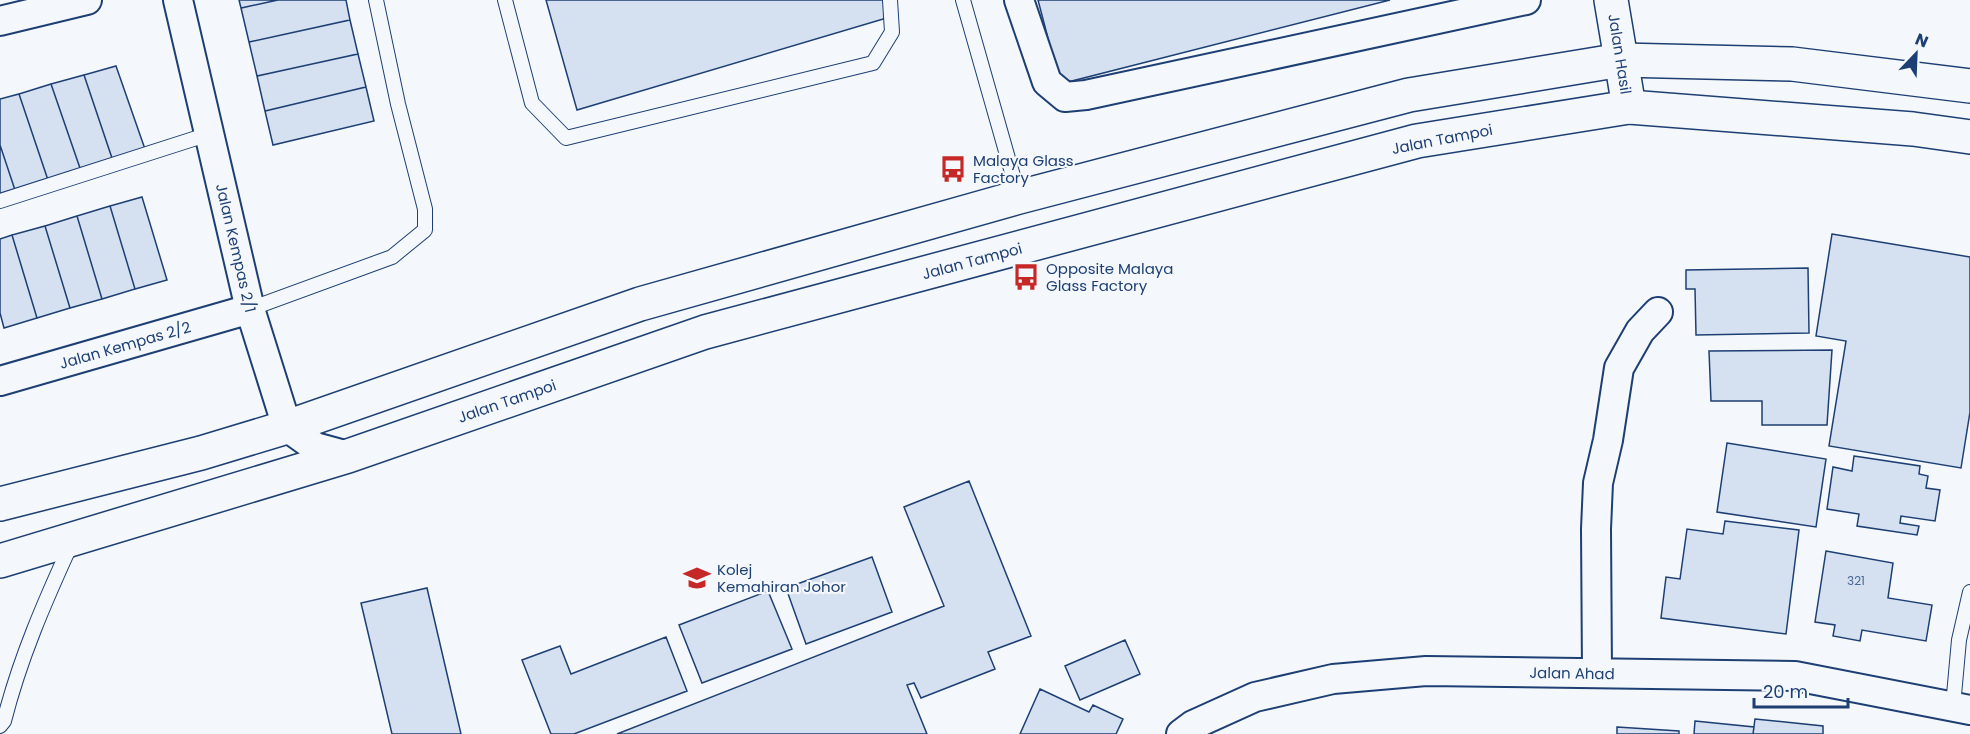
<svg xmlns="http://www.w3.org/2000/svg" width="1970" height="734" font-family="Poppins,sans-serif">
  <rect width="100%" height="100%" fill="#f4f7fb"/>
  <path fill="#d5e0f0" stroke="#1d3f73" stroke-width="1.5" d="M 239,0 L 278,0 L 241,8 Z
    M 278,0 L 346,0 L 350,20 L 249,42 L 241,8 Z
    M 546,0 L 884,0 L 890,17 L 577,110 Z
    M 1038,0 L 1390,0 L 1060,84 Z
    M 350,20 L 358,54 L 257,76 L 249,42 Z
    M 358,54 L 366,87 L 265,111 L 257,76 Z
    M 116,66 L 146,152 L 113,161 L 84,75 Z
    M 84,75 L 113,161 L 81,171 L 51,84 Z
    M 51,84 L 81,171 L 48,180 L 19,94 Z
    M 366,87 L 374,121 L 273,145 L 265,111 Z
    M 19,94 L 48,180 L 15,190 L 0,145 L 0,99 Z
    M 0,145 L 15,190 L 0,194 Z
    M 142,197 L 167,280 L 135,289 L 110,206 Z
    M 110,206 L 135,289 L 102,299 L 77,216 Z
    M 77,216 L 102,299 L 70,308 L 45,226 Z
    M 45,226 L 70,308 L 37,318 L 12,235 Z
    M 1832,234 L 1970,257 L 1970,412 L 1961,468 L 1829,446 L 1846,341 L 1816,336 Z
    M 12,235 L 37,318 L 4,328 L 0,313 L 0,239 Z
    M 1808,268 L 1809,333 L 1696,335 L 1695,289 L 1686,289 L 1686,270 Z
    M 1832,350 L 1827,425 L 1762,425 L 1762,401 L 1711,401 L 1709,351 Z
    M 1727,443 L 1826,459 L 1816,527 L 1717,512 Z
    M 1854,456 L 1920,466 L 1919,474 L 1928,476 L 1926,488 L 1940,490 L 1935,521 L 1901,516 L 1900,523 L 1919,526 L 1917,535 L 1857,526 L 1859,514 L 1827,509 L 1833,467 L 1852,471 Z
    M 969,481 L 1031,636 L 988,652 L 995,669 L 921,698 L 914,683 L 907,685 L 927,734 L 617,734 L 944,606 L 904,507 Z
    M 1725,521 L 1799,530 L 1786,634 L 1661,618 L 1666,577 L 1680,579 L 1687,529 L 1723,534 Z
    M 1826,551 L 1893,563 L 1888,598 L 1932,605 L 1926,641 L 1862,630 L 1860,641 L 1833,636 L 1835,625 L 1815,622 Z
    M 872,557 L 892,612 L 806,644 L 786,588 Z
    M 427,588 L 461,734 L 392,734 L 361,603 Z
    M 768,591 L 792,649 L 702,683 L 679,625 Z
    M 666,637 L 687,691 L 574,734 L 551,734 L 522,660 L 560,646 L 571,674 Z
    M 1125,640 L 1140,674 L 1080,700 L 1065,666 Z
    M 1040,689 L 1089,712 L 1093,705 L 1123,719 L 1116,734 L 1020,734 Z
    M 1755,719 L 1823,726 L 1823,734 L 1753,734 Z
    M 1695,721 L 1754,727 L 1753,734 L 1694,734 Z
    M 1617,727 L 1679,731 L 1679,734 L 1617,734 Z"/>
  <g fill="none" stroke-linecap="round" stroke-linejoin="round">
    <defs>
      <path id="lane" d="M 505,0 L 532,103 L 566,138 L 873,63 L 892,32 L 890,0
        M 963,0 L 1019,197
        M 0,201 L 209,134
        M 250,309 L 392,257 L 425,230 L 425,209 L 398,104 L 376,0
        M 1953,706 L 1959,640 L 1970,592
        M 0,726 L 4,721 C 20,658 45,601 72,542"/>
      <path id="street" d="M 178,0 L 250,309 L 287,427 L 315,447 L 348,456
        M 1019,0 L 1047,82 L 1065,97 L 1086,95 L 1526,0
        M 0,21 L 87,0
        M 0,381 L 250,309
        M 1597,673 L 1596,529 L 1598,483 L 1608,440 L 1619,368 L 1640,331 L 1658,312
        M 1181,734 L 1193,725 L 1255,697 L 1333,679 L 1426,671 L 1795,676 L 1970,710"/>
      <path id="secondary" d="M 1611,0 L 1629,107"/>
      <path id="primary" d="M 0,504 L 201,453 L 287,427 L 640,304 L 1019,197 L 1409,95 L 1621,60 L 1792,64 L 1970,86
        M 0,561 L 348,456 L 705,332 L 1417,141 L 1629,107 L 1913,129 L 1970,137"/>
    </defs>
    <use href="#lane" stroke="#1d3f73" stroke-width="16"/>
    <use href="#street" stroke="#1d3f73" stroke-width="32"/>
    <use href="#secondary" stroke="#1d3f73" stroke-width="36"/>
    <use href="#primary" stroke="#1d3f73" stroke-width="36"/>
    <use href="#lane" stroke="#f4f7fb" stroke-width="14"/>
    <use href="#street" stroke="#f4f7fb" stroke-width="28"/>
    <use href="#secondary" stroke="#f4f7fb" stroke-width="33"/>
    <use href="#primary" stroke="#f4f7fb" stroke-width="33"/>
  </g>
  <defs>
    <symbol id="bus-bare" viewBox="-9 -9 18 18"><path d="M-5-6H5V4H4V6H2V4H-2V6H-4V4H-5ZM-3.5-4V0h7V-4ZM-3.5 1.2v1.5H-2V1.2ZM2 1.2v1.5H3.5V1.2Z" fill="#c62828" stroke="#f4f7fb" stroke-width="2.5" paint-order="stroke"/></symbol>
    <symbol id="university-bare" viewBox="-9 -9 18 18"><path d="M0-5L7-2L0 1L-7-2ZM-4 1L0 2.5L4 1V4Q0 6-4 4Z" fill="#c62828" stroke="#f4f7fb" stroke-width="2.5" paint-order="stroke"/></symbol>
  </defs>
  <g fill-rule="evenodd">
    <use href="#bus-bare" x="934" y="150" width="38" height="38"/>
    <use href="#bus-bare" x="1007" y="258" width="38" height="38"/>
    <use href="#university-bare" x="678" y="559" width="38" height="38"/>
  </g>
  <g text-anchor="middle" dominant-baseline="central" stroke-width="4.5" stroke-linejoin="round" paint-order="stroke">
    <g font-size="12" fill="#4b6792">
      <text x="1856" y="580">321</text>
    </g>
    <g font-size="15" fill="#1d3f73" stroke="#f4f7fb">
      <text transform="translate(1620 54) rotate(81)">Jalan Hasil</text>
      <text transform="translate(1442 139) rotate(-11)">Jalan Tampoi</text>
      <text transform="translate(236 248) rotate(77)">Jalan Kempas 2/1</text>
      <text transform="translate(972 261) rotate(-15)">Jalan Tampoi</text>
      <text transform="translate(125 345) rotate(-16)">Jalan Kempas 2/2</text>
      <text transform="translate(507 401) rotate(-19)">Jalan Tampoi</text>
      <text transform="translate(1572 673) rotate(1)">Jalan Ahad</text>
    </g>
    <g font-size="15" fill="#1d3f73" stroke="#f4f7fb" text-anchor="start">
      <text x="973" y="160">Malaya Glass<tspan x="973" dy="17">Factory</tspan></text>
      <text x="1046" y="268">Opposite Malaya<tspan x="1046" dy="17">Glass Factory</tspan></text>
      <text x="717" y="569">Kolej<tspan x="717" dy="17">Kemahiran Johor</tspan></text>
    </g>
  </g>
  <g transform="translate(1916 54) rotate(23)" stroke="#f4f7fb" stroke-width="4.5" paint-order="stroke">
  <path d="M0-4.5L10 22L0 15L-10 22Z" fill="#1d3f73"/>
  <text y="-9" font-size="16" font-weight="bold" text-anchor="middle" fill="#1d3f73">N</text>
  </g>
  <path d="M1754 698v9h94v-9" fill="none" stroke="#1d3f73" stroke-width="3"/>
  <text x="1763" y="698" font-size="18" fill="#1d3f73" stroke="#f4f7fb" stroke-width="4.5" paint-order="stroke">20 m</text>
</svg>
